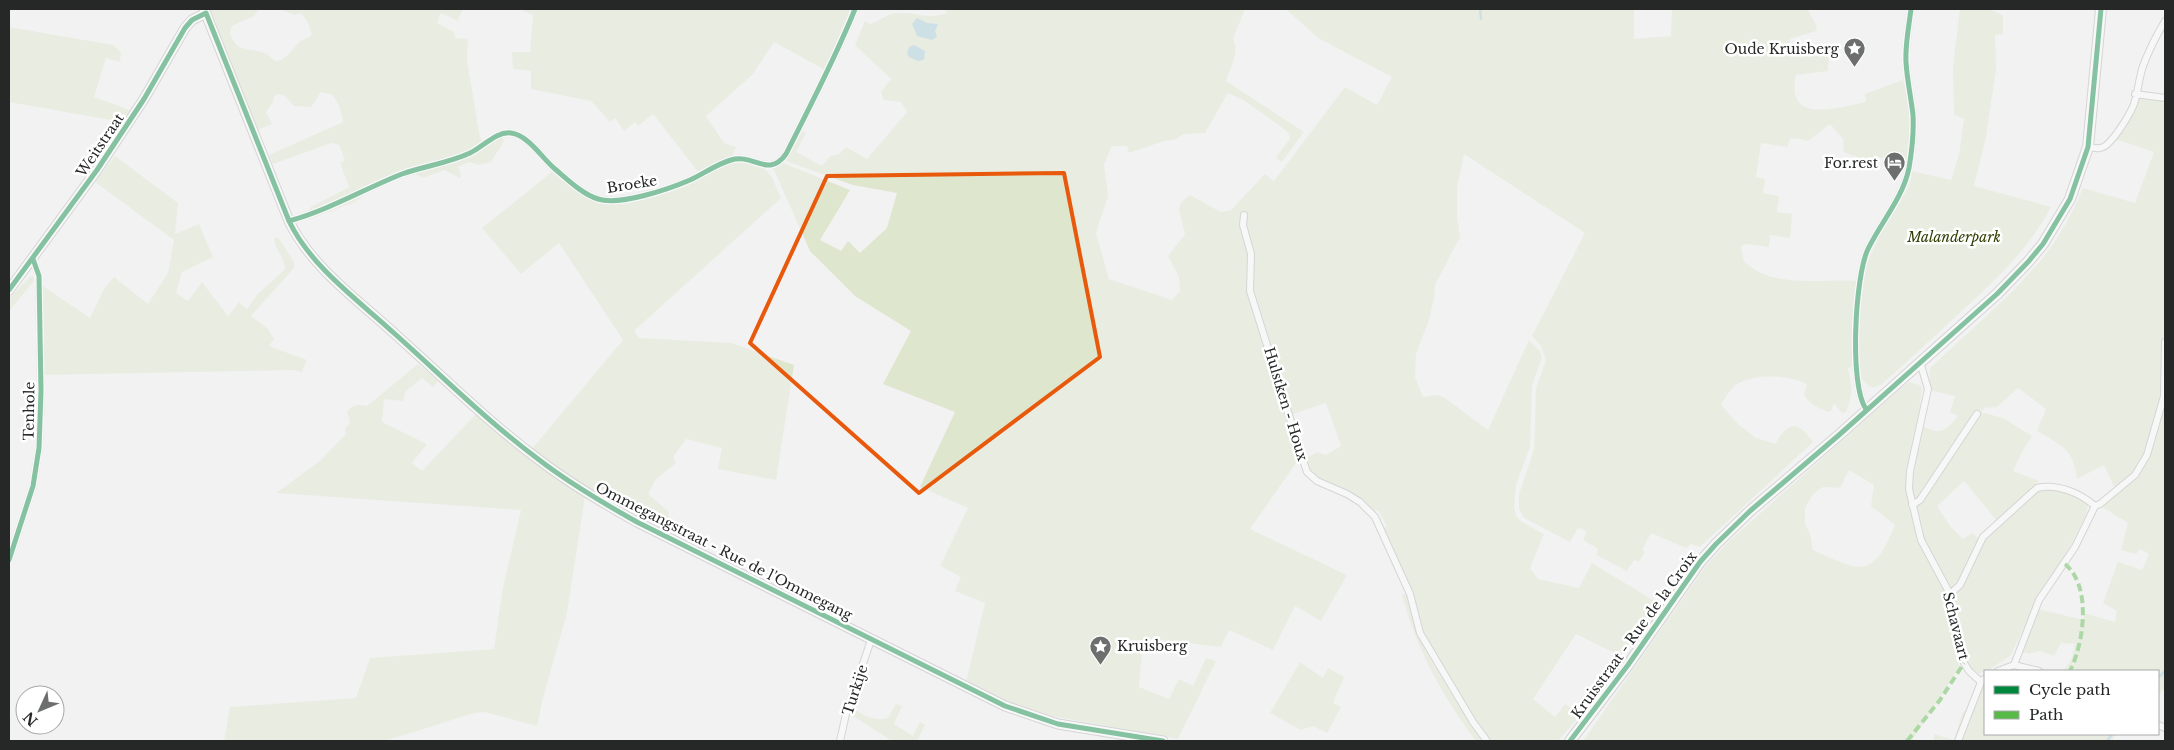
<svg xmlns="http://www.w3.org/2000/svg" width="2174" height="750" font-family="'Libre Baskerville',serif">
  <rect width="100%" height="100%" fill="#f2f2f2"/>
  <path fill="#dee6cd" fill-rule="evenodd" d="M 209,9 L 259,9 L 254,16 L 232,26 L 230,33 C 232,38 234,43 238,46 C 247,52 260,49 268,55 C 273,58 273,63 280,60 C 293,55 295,40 310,37 L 312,34 L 307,21 L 300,13 L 295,15 L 280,9 L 463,9 L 458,21 L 441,13 L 437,23 L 454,32 L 455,38 L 468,39 L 467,60 L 480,138 L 487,144 L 501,137 L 504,141 L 491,162 L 478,165 L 469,162 L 458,167 L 461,174 L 460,178 L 445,170 L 423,178 L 416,174 L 412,168 L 400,171 L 361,191 L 363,196 L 355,202 L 310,219 L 309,210 L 311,207 L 349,187 L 340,163 L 345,160 L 339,145 L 331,143 L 273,164 L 269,155 L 343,122 L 340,108 L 333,95 L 321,92 L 311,107 L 294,106 L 285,96 L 278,94 L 274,97 L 273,102 L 266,112 L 272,124 L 258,130 Z
    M 519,9 L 850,9 L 825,70 L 774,42 L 753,74 L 706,116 L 724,143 L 736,147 L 732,157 L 699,173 L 653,114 L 638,126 L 635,122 L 624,131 L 615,118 L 610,122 L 591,101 L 531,89 L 531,71 L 513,69 L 512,52 L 530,52 L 533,15 Z
    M 945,9 L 1245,9 L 1233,39 C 1240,51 1230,69 1226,81 L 1304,132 L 1282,162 L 1276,157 L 1290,139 L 1288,132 L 1245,101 L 1228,93 L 1205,133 L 1184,134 L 1174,140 L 1164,141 L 1129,153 L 1127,146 L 1112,146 L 1104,164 L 1108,196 L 1096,233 L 1109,279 L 1172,300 L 1180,291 L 1179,277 L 1168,256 L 1185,234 L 1179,210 L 1181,202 L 1190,195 L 1221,212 L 1231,210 L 1265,174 L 1274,181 L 1345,87 L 1377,105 L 1392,77 L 1318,38 L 1286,9 L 1634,9 L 1634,39 L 1671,36 L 1672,9 L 1807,9 L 1817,26 L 1816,31 L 1790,39 L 1787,56 L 1829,56 L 1828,71 L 1796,75 C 1785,126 1838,107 1866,102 L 1865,94 L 1902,80 C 1915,97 1910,137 1907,157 L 1901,162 L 1894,157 L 1862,159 L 1844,152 L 1843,139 L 1830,124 L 1808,141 L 1795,138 L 1790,139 L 1787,147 L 1761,143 L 1756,177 L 1765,179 L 1763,193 L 1779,196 L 1777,212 L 1792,214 L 1790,238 L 1770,235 L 1769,247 L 1745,244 L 1741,247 L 1744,261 C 1772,290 1824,278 1860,281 C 1869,259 1878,237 1890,217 C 1899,201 1911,190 1912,171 L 1951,180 L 1959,155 L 1964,119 L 1954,115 L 1953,67 L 1960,9 L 1989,9 L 2003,15 L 2003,34 L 1995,35 L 1996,69 L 1986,137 L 1974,186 L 2051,207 C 2027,253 1989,286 1951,321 C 1928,342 1905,364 1881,385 L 1873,388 C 1862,383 1860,376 1857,365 L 1848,368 C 1852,389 1854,391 1846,412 L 1842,413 L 1834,403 L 1831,411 L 1828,412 C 1817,407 1809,405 1804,394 L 1807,384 C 1788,376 1762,373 1741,382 C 1732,385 1726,397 1721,405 L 1738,424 L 1756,438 L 1775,444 C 1789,422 1797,419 1813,442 L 1700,547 L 1691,544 L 1686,548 L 1651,533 L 1642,550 L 1645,552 L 1639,562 L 1634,560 L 1627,571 L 1596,555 L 1598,549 L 1583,540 L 1587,531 L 1578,528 L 1570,542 L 1524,518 L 1519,509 L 1519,494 L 1534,449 L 1536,388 L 1546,360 L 1541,346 L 1532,336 L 1585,233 L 1464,154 L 1457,188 L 1457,217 L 1460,237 L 1435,285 L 1434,299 L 1429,320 L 1416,354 L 1415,377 L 1423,397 L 1438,395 L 1445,398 L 1488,430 L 1529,340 L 1540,351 L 1542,357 L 1532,386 L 1530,447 L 1516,485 L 1514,507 L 1516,516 L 1522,522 L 1544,534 L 1530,568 L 1538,579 L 1579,588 L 1592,563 L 1656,602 L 1621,656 L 1576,634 L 1533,699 L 1555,717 L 1565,704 L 1581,715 L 1558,741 L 1492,741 L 1481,729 L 1423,633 L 1411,589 L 1383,528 L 1387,526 L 1378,510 L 1375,511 C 1354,492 1343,493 1321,481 C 1312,476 1308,467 1303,460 L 1296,463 L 1250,529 L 1347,575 L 1321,621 L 1295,606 L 1273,650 L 1229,630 L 1221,647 L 1143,638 L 1139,687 L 1169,699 L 1179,679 L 1193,686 L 1206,658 L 1216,661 L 1178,739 L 1057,717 L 1017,706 L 966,682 L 985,603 L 955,591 L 961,577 L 940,566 L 968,508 L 920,487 L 955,412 L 883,384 L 911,331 L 855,296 L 810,251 L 773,168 L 783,163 L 850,190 L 820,240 L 841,251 L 848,241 L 860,253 L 887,228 L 897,193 L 853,185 L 786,161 L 802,131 L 806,133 L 796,152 L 822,166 L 830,156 L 839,154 L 846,147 L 867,159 L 907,112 L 901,102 L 884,100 L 881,92 L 891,79 L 855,45 L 865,21 L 870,24 C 880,21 888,13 899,13 C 920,12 924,20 947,13 ZM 1326,403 L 1341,446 L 1326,455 L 1317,452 L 1307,458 L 1293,414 Z
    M 9,27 L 113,45 L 121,52 L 120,62 L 106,58 L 94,97 L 130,110 L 122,122 L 9,102 Z
    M 2138,99 L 2165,100 L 2165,295 L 2161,394 L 2149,445 L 2135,473 L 2115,489 L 2104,465 L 2077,479 C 2074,449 2061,445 2037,431 L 2046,409 L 2018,388 L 1997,407 L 1985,408 L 1981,412 L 2003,418 L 2032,436 L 2023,450 L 2013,471 L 2039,481 L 1997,521 L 1964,481 L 1937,506 L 1950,526 L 1963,539 L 1972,533 L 1980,539 L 1973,546 L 1978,551 L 1986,536 L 2034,493 L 2042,489 L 2068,492 L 2086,501 L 2088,505 L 2086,515 L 2064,558 L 2037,599 L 2011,655 L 1989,670 L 1979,674 L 1971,668 L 1963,652 L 1958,660 L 1959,667 L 1912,741 L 1583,741 L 1705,567 L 1728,542 L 1900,389 L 1909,382 L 1920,385 L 1922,389 L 1917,424 C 1940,433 1941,436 1958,416 L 1950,412 L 1955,396 L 1929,390 L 1930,368 C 1969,331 2012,296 2045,255 C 2061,235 2073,211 2083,188 L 2135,203 L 2154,152 L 2115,139 ZM 1849,470 L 1874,485 L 1871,506 L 1895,525 C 1872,580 1862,572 1813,550 L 1810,534 L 1805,524 L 1805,508 L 1813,494 L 1823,487 L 1840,488 Z
    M 115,156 L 178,203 L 175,234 L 199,224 L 213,257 L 182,272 L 176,293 L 188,301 L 202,282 L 228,316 L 239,302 L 247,309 L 257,295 L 285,269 C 285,257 275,250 274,239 L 277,237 L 280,240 L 294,262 L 294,268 L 251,316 L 268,329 L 274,339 L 269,346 L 307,360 L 302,372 L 294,370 L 42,375 L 43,286 L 90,318 L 104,289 L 114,277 L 148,304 L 168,273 L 174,240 L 95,182 Z
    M 740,162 C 771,168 769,170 781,198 L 634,331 L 639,338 L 732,343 L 794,365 L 776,480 L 718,469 L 722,448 L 686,439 L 673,457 L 676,463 L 656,479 L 648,494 L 669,512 L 666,529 L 649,521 L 647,524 L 606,503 L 531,450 L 623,340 L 559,243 L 521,274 L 482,228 L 553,171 C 568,183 585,201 605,204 L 663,194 L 730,164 Z
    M 31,276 L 33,276 L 34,281 L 9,311 L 9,298 Z
    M 418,364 L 438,381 L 433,387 L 422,378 L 406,391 L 403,401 L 384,399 L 382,422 L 427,444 L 412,463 L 422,471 L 476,414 L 540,466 L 585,497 L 567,613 L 543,698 L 537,726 L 485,712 L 474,713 L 385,741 L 224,741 L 230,707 L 356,698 L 370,658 L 494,649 L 503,587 L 521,510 L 276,493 L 320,461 L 346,434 L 345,429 L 350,422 L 347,412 C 353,404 359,404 367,406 Z
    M 2165,409 L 2165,688 L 2158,695 L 2158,671 L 2063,671 L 2071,660 L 2075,644 L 2061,643 L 2054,656 L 2040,651 L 2029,654 L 2020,651 L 2038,609 L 2084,620 L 2084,613 L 2115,622 L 2117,611 L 2103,603 L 2118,562 L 2142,570 L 2149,554 L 2140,549 L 2136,554 L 2121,550 L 2128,523 L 2102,507 L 2139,474 L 2146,463 L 2161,415 Z
    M 1406,593 L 1419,638 L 1435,667 L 1482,741 L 1476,741 C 1442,696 1417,650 1402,595 Z
    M 1300,662 L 1323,678 L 1328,668 L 1344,677 L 1333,703 L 1341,707 L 1327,733 L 1313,726 L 1301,730 L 1270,713 Z
    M 1985,681 L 1985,734 L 2116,734 L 2112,741 L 1934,741 L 1934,734 L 1954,740 L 1963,711 L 1969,713 Z
    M 859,684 L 864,689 L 856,710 C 865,717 877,721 888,718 L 896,704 L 902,706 L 894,724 L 913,736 L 920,722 L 925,725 L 917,741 L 892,741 L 850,714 Z"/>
  <path fill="#9ec9d8" d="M 917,18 L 927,23 L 938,24 L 935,31 L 937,37 L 932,40 L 917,36 L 912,24 Z
    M 914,45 L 925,51 L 924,60 L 918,61 L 909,57 L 907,53 L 909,47 Z"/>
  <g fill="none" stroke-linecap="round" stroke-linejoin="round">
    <path stroke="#9ec9d8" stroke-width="2.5" d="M 1480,9 L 1481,19
      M 2158,678 L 2165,671
      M 2107,741 L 2112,734"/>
    <defs>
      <path id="street" d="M 2135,94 L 2165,98
        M 2088,147 C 2092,147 2096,149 2100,148 C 2111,147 2130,114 2134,104 C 2138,92 2139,78 2143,66 C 2149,50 2156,36 2165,21
        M 1244,215 L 1243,225 L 1251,254 L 1250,291 L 1305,466 L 1307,472 L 1317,481 L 1347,494 L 1360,502 L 1375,517 L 1410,594 L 1420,633 L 1473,722 L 1487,741
        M 289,221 C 329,210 364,189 402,174 C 424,166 449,163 470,153 C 483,147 496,131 511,133 C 528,135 542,158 555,169 C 567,179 582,194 598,199 C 620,206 669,189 690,180 C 703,174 717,164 731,160 C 754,153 768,179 786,154 C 810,106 835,59 855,9
        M 1920,362 L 1928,389 L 1910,471 L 1909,489 L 1921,540 L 1950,594 L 1952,618 L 1964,663 L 1969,671 L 1981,682
        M 1866,409 C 1849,385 1855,276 1868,249 C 1881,222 1903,198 1909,168 C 1912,150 1914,132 1913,115 C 1911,97 1907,80 1906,62 C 1905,45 1909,26 1911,9
        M 1912,505 L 1920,500 L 1977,414
        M 9,560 L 33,486 L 39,448 L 41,391 L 39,276 L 33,259
        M 1950,594 L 1960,585 L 1983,537 L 2037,488 C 2057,483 2080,493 2095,506
        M 2014,665 L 2039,600 L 2075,547 L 2095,506 L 2100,504 L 2135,475 L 2147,455 L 2164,396 L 2165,342
        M 2014,665 L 2039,671
        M 1998,671 L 2014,665
        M 2158,725 L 2165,728
        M 840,741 L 846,714 L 871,640
        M 1958,741 L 1981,682 L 1985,678"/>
      <path id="secondary" d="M 204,9 L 289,221 C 311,267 358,300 395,334 C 442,376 487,421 538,459 C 569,483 603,503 637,522 L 1005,706 L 1058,724 L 1163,741
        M 9,290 L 97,170 L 144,99 L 185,28 L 192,20 L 206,13"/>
      <path id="primary" d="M 1570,741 L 1628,665 L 1700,562 L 1716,544 L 1750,511 L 1839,435 L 1997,294 L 2028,262 L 2043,244 L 2070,199 L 2088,147 L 2101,9"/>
    </defs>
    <use href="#street" stroke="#b1b1b2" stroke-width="8"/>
    <use href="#secondary" stroke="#b1b1b2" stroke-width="11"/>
    <use href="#primary" stroke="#b1b1b2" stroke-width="12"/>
    <use href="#street" stroke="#fdfdfd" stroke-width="6"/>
    <use href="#secondary" stroke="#fdfdfd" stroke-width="9"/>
    <use href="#primary" stroke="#fdfdfd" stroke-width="10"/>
    <path stroke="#58b947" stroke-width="4" stroke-dasharray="8 4" stroke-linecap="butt" d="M 2065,564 C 2092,586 2084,643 2070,671
      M 1907,741 L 1940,700 L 1964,663"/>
    <defs>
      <path id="cycleway" d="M 289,221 C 329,210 364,189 402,174 C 424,166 449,163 470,153 C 483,147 496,131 511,133 C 528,135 542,158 555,169 C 567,179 582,194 598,199 C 620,206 669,189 690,180 C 703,174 717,164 731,160 C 754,153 768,179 786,154 C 810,106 835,59 855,9
        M 9,290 L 97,170 L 144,99 L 185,28 L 192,20 L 206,13 L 289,221 C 311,267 358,300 395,334 C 442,376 487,421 538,459 C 569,483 603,503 637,522 L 1005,706 L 1058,724 L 1163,741
        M 1866,409 C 1849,385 1855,276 1868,249 C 1881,222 1903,198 1909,168 C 1912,150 1914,132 1913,115 C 1911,97 1907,80 1906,62 C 1905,45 1909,26 1911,9
        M 9,560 L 33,486 L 39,448 L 41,391 L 39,276 L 33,259
        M 1570,741 L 1628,665 L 1700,562 L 1716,544 L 1750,511 L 1839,435 L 1997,294 L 2028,262 L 2043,244 L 2070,199 L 2088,147 L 2101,9"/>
    </defs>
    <use href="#cycleway" stroke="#fff" stroke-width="8"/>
    <use href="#cycleway" stroke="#00873e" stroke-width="5"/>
  </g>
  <path d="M0 0H2174V750H0ZM 1064,173 L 1100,357 L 919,493 L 750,343 L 827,176 Z" fill="#f2f2f2" fill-opacity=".55" fill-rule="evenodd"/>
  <path fill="none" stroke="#e8590c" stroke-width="4" stroke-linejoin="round" d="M 1064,173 L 1100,357 L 919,493 L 750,343 L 827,176 Z"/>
  <defs>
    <symbol id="sight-pin" viewBox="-11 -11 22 30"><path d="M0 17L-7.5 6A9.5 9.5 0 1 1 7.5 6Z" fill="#6d6e6e" stroke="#fff"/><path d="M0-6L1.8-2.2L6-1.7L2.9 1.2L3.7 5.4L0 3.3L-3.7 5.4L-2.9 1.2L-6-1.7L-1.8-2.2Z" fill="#fff"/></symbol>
    <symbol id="hotel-pin" viewBox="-11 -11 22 30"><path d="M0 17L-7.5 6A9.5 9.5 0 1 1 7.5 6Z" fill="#6d6e6e" stroke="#fff"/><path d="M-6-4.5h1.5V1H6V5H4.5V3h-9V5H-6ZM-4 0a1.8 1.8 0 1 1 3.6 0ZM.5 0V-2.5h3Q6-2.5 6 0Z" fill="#fff"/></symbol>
  </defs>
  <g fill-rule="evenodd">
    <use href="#sight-pin" x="1842" y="36" width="25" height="34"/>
    <use href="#hotel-pin" x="1882" y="150" width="25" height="34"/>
    <use href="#sight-pin" x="1088" y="634" width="25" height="34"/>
  </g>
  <g text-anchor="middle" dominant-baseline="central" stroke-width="5" stroke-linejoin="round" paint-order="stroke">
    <g font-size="14" fill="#262727" stroke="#fff" text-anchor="end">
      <text x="1839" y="49">Oude Kruisberg</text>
      <text x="1878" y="163">For.rest</text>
      <text x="1117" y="646" text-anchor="start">Kruisberg</text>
    </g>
    <g font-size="14" fill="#262727" stroke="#fff">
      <text transform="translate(100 145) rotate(-56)">Weitstraat</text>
      <text transform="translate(632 184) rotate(-9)">Broeke</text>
      <text transform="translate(1286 404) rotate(73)">Hulstken - Houx</text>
      <text transform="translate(29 411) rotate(-89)">Tenhole</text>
      <text transform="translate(724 551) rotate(27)">Ommegangstraat - Rue de l'Ommegang</text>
      <text transform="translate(1956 626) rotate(76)">Schavaart</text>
      <text transform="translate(1634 635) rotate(-54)">Kruisstraat - Rue de la Croix</text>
      <text transform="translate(855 690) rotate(-72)">Turkije</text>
    </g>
    <g font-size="14" font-style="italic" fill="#2f3c00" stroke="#fff">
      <text x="1954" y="237">Malanderpark</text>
    </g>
  </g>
  <rect width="2174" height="750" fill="none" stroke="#262727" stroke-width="20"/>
  <rect x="1984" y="670" width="175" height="65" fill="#ffffff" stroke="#a8a9a9"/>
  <rect x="1994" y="686" width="25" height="8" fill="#00873e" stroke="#a8a9a9"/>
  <text x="2029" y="695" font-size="15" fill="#262727">Cycle path</text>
  <rect x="1994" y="711" width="25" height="8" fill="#58b947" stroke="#a8a9a9"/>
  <text x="2029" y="720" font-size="15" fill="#262727">Path</text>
  <g transform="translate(40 710) rotate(226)"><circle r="24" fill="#ffffff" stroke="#a8a9a9"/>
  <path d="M0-4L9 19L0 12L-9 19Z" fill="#6d6e6e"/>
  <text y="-8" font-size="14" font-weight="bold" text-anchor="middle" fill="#262727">N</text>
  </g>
</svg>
